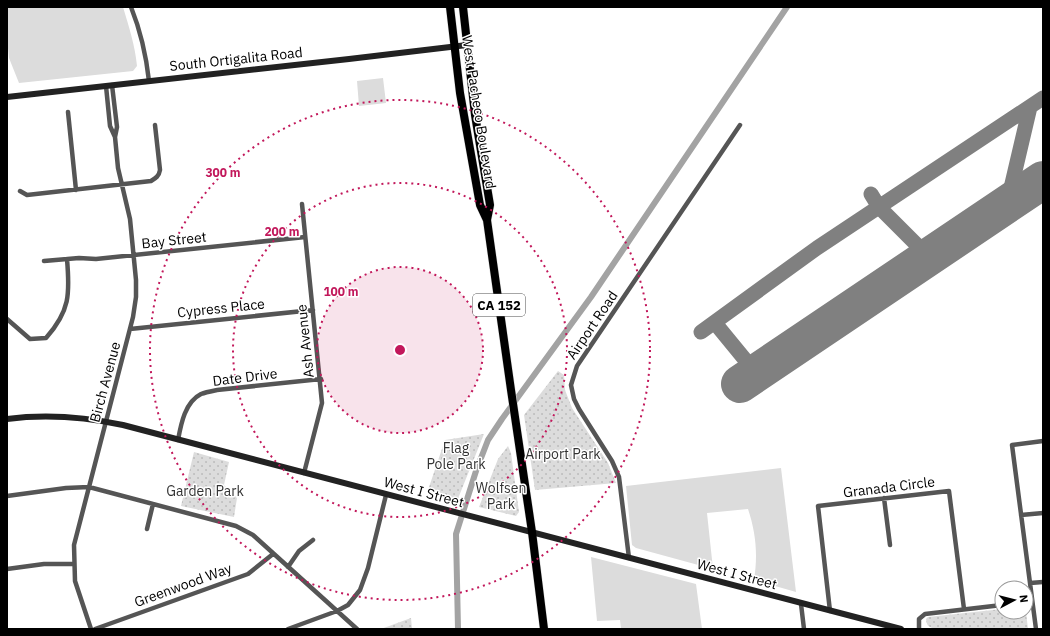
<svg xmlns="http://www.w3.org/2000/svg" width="1050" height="636" font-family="'IBM Plex Sans',sans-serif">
  <defs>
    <pattern id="park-dots" width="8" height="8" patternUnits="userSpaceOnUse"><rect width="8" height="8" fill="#dcdcdc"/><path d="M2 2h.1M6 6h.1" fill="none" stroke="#bbb" stroke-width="1.8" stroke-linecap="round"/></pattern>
  </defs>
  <rect width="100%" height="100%" fill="#fff"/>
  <path fill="#dcdcdc" d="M 7,7 L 123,7 C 129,27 135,45 137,66 L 133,71 L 19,83 L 9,58 L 7,38 Z
    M 383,78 L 386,103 L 359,106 L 357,81 Z
    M 781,468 L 796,592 L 754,580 C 758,555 756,533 748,509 L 707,513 L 713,569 L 636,548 L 632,545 L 626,486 Z
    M 591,557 L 696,584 L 702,629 L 621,629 L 620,620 L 597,621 Z"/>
  <path fill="url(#park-dots)" d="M 558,371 L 564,375 L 565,390 L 572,408 L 608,463 L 616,483 L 535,490 L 524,415 Z
    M 484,434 L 457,501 L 427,493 L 445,440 Z
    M 508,446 L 511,453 L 519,512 L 516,516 L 479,507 L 498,459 Z
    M 194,452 L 229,462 L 224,485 L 237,498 L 234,517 L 181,506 Z
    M 1002,609 L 1002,612 L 1026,612 L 1028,629 L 936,629 C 929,627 927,627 926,619 L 928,617 Z
    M 411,618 L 412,629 L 381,629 Z"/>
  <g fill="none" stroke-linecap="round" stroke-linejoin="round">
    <path stroke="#a3a3a3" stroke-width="6" d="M 458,629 L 456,534 L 476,471 L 488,440 L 502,419 L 591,297 L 787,7"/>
    <path stroke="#808080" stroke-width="15" d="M 871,194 L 879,207 L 929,257
      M 1007,205 L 1030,107
      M 715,323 L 756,373
      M 701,332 L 817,248 L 1043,98"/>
    <path stroke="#808080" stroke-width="38" d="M 740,384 L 1043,180"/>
    <defs>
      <path id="highway" d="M 450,7 L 460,93 L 480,205 L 487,220
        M 463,7 L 475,115 L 490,205 L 487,220 L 511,390 L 532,532 L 544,629"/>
    </defs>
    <use href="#highway" stroke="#dbdbdb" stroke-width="9"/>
    <path stroke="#555" stroke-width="4.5" d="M 131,7 C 141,32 146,54 149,81
      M 112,85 L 117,127 L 115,137
      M 68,112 L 76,190
      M 20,191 L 27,195 L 151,181 C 156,178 159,176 160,170 L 155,125
      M 302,204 L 322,403 L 304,473
      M 44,261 L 79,258 L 96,259 L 305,237
      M 7,319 L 30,339 L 46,338 C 70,311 70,294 67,259
      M 130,329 L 313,310
      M 178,440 C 181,424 185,402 201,394 C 206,392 212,391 217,390 L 321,379
      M 7,496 L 66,488 L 89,487 L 236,526 L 253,535 L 357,629
      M 884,498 L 890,545
      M 1021,515 L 1043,513
      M 147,529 L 153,504
      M 629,558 L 619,477 L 612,461 L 579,409 L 574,399 L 571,385 L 577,366 L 740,125
      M 288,567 L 299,551 L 313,540
      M 7,569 L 44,564 L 74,564
      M 1030,583 L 1043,582
      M 801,604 L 804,629
      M 830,611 L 818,506 L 949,491 L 964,609
      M 91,629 L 75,581 L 74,545 L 133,317 L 136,297 L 136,280 L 130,219 L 118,168 L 115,137 L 110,126 L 106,86
      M 95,629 L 248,574 L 273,554
      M 288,629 L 337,611 L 348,605 L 360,590 L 368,568 L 386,495
      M 919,629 L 919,619 L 925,614 L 1002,605
      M 1036,629 L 1012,445 L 1043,441"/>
    <path stroke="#222" stroke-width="6" d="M 7,97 L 349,59 L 467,45
      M 7,419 C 46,414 85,417 123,425 L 901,629"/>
    <use href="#highway" stroke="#000" stroke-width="8"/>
  </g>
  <circle cx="400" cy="350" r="83" fill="#c2185b" fill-opacity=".12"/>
  <g fill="none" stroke="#c2185b" stroke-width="2" stroke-dasharray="2 4">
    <circle cx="400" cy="350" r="83"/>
    <circle cx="400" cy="350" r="167"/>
    <circle cx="400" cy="350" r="250"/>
  </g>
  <g text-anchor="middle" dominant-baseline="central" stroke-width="3" stroke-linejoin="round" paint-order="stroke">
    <rect fill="#fff" stroke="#4c4c4c" stroke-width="1" x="473" y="294" width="52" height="22" rx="3"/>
    <g font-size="13" font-weight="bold" fill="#000">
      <text x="499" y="305">CA 152</text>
    </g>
    <g font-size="14" fill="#000" stroke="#fff">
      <text transform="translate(236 59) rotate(-6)">South Ortigalita Road</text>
      <text transform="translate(479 112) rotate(81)">West Pacheco Boulevard</text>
      <text transform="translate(174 240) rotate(-6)">Bay Street</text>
      <text transform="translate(221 308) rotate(-6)">Cypress Place</text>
      <text transform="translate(592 325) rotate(-56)">Airport Road</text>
      <text transform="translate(305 341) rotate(-96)">Ash Avenue</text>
      <text transform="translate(245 377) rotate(-7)">Date Drive</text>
      <text transform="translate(105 382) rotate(-75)">Birch Avenue</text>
      <text transform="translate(889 487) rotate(-7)">Granada Circle</text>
      <text transform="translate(424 492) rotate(15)">West I Street</text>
      <text transform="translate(737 574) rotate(15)">West I Street</text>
      <text transform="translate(183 585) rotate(-20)">Greenwood Way</text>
    </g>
    <g font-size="14" fill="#333" stroke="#fff">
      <text x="456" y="448">Flag<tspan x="456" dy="16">Pole Park</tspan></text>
      <text x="563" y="454">Airport Park</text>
      <text x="501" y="488">Wolfsen<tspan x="501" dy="16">Park</tspan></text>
      <text x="205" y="491">Garden Park</text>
    </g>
  </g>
  <circle cx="400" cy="350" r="6" fill="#c2185b" stroke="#fff" stroke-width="2"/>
  <g font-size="12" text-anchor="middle" font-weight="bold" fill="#c2185b" stroke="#fff" stroke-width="3" stroke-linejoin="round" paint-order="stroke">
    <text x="223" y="177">300 m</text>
    <text x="282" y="236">200 m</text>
    <text x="341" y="296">100 m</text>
  </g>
  <rect width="1050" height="636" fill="none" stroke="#000000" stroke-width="16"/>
  <g transform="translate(1014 600) rotate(83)"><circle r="19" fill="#ffffff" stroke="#999999"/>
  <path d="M0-3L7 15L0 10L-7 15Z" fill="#000000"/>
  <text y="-6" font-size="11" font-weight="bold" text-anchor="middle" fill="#000000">N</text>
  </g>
</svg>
